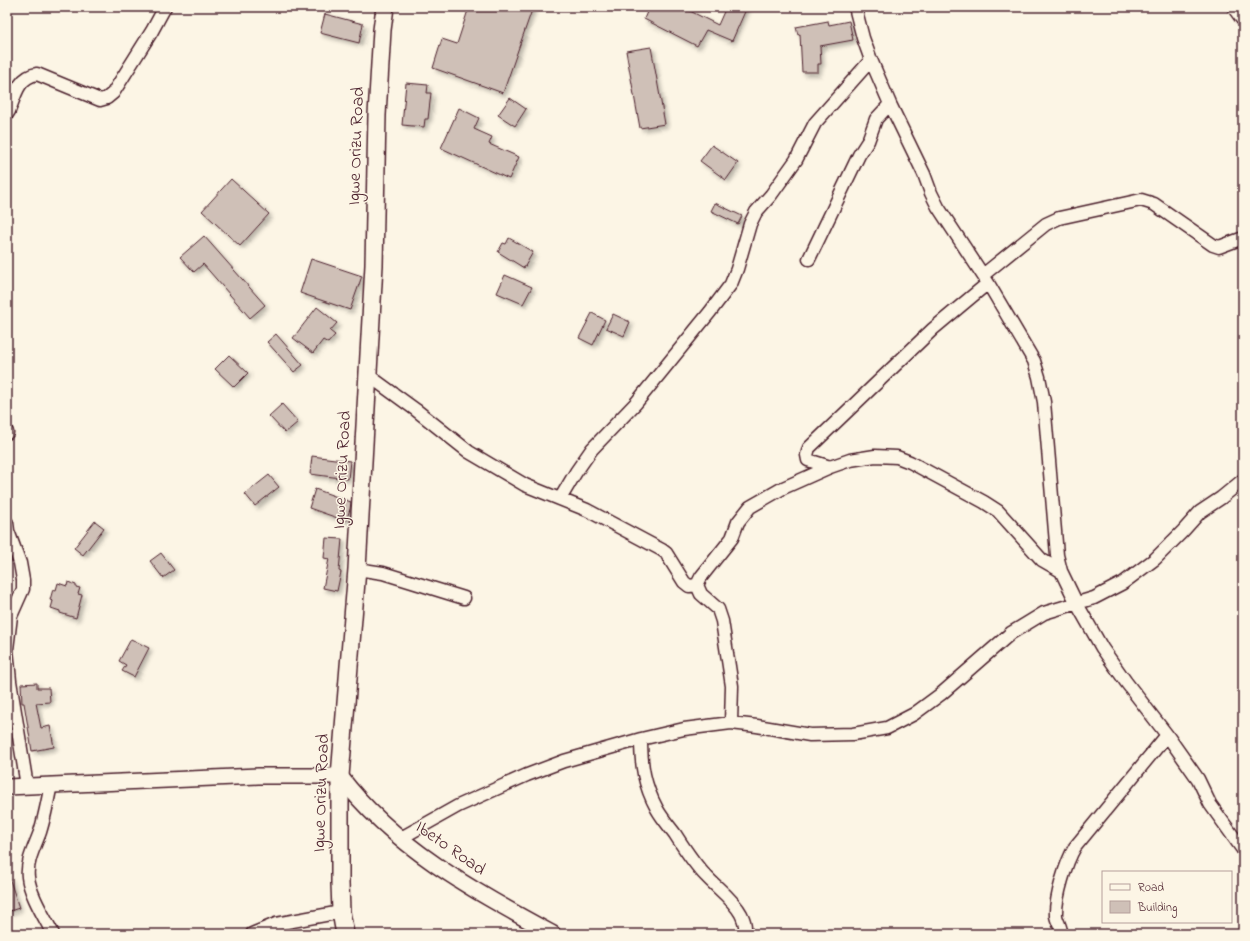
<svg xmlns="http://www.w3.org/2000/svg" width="1250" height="941" font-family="'Indie Flower',sans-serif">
  <defs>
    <filter id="shadow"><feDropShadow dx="3" dy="3" stdDeviation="2" flood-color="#0004"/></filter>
  </defs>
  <rect width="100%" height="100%" fill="#fcf5e5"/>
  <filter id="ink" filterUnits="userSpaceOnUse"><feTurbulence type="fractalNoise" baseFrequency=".025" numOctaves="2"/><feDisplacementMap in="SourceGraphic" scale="8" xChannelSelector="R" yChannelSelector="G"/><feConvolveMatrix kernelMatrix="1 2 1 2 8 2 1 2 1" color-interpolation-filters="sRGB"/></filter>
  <g filter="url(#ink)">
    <path fill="#cfc0b7" stroke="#4a1f2b" filter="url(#shadow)" d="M 469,7 L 533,7 L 503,93 L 433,68 L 442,39 L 457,44 Z
      M 649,7 L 682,7 L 718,25 L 726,7 L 747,7 L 732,41 L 706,30 L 697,46 L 644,19 Z
      M 325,14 L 363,24 L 359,43 L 320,33 Z
      M 828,21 L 829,25 L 849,21 L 853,40 L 820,46 L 821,64 L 818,64 L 818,72 L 802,72 L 800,34 L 798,35 L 796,27 Z
      M 651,47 L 665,124 L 640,128 L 626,51 Z
      M 406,83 L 428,85 L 427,93 L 431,93 L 428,119 L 425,119 L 424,127 L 402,125 Z
      M 510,98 L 526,109 L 515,126 L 498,115 Z
      M 459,108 L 479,118 L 474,129 L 492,137 L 489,144 L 519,157 L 509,179 L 441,148 Z
      M 712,145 L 738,163 L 726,180 L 700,161 Z
      M 231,179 L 269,214 L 240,246 L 202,211 Z
      M 715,203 L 742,216 L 738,224 L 711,211 Z
      M 204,236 L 265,305 L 250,318 L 203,264 L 194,272 L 180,257 Z
      M 509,238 L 533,252 L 524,268 L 498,252 L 503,243 L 506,244 Z
      M 311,259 L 362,276 L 350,310 L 300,293 Z
      M 505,275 L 532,287 L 523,304 L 497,293 Z
      M 317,307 L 337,323 L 330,331 L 335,335 L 328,343 L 323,340 L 313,353 L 293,338 Z
      M 592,313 L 605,320 L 593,345 L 579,338 Z
      M 613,314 L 630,322 L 624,336 L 606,328 Z
      M 276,334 L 303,365 L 294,372 L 267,342 Z
      M 229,355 L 248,373 L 234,387 L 215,369 Z
      M 282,404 L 298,422 L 285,433 L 269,416 Z
      M 312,456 L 350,461 L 348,479 L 310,474 Z
      M 269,475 L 279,487 L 255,506 L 245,494 Z
      M 315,489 L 351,502 L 350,509 L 346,521 L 309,508 Z
      M 95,521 L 104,528 L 83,555 L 74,548 Z
      M 326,538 L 342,539 L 339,571 L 341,572 L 337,591 L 323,588 L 329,559 L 324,558 Z
      M 161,553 L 174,570 L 163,578 L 150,561 Z
      M 68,582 L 76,585 L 76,587 L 80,588 L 78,594 L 82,595 L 76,618 L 60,613 L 60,611 L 51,608 L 53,601 L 50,600 L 53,589 L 56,590 L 58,583 L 67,586 Z
      M 131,639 L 149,648 L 134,677 L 122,671 L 126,665 L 119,661 Z
      M 37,683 L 37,688 L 49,688 L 50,702 L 36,703 L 41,728 L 50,726 L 54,747 L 32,751 L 24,703 L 22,703 L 21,684 Z
      M 9,877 L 19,908 L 7,912 L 7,878 Z"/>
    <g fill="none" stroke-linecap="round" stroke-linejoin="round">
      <defs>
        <path id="minor" d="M 855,7 L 863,38 L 871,60 L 890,104 L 924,174 L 931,193 L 938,207 L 988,283 L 1034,361 L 1039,377 L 1044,402 L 1057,555 L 1061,571 L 1077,604 L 1102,648 L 1126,682 L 1167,735 L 1198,779 L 1210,804 L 1243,850
          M 7,114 L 9,111 C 15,96 18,77 37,74 L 100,100 L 107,98 L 113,93 L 152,31 L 165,7
          M 809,259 L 859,155 L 868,141 L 876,119 L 890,104
          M 983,275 L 1046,224 L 1059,218 L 1141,200 L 1154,204 L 1213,245 L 1219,247 L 1243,238
          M 368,375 L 416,410 L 469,452 L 525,485 L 587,510 L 662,550 L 666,553 L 684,582 L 689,586 L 697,585
          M 7,432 L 7,433
          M 830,467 L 808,460 L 807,455 L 809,448 L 933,329 L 988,283
          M 560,499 L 576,472 L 592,449 L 636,403 L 710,312 L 731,284 L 737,269 L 750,224 L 756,212 L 771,195 L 796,160 L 815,123 L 871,60
          M 7,523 L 8,531 L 20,563 L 23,580 L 23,589 L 11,616 L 7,649 L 10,681 L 27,786
          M 357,569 L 383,573 L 464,598
          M 697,585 L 701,577 L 732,538 L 738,522 L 750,507 L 783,488 L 830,467 L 850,460 L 875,456 L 897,457 L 910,462 L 984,502 L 998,511 L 1042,560 L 1061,571
          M 697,585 L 701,594 L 718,609 L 722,621 L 732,686 L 731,723
          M 641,739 C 641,765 644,785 657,809 C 662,818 669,826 675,834 C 684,848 694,864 706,876 C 717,888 733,899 741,914 C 744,920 747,927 744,934
          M 51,784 C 48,800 45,816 40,832 C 35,846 26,862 28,877 C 30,895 45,918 53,934
          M 401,838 L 458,806 L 527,775 L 564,761 L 641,739 L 684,729 L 731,723 L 757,726 L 810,735 L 853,734 L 887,728 L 914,714 L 941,694 L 1011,633 L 1044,613 L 1094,598 L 1123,583 L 1155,559 L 1183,531 L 1200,512 L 1221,498 L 1243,480
          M 252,934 L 276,924 L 341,912
          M 1061,934 C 1062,928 1057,922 1056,916 C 1055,898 1066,862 1075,847 L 1167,735"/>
        <path id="tertiary" d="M 1235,7 L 1243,18
          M 7,787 L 258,776 L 340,776 C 394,848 476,892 553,934"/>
        <path id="secondary" d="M 345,934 L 341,912 L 340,883 L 340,776 L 357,569 L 374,265 L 377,115 L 382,30 L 385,7"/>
      </defs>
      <use href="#minor" stroke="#4a1f2b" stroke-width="15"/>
      <use href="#tertiary" stroke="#4a1f2b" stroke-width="18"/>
      <use href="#secondary" stroke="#4a1f2b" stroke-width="20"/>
      <use href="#minor" stroke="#fcf5e5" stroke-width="12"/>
      <use href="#tertiary" stroke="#fcf5e5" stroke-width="15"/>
      <use href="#secondary" stroke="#fcf5e5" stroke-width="17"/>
    </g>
  </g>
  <g text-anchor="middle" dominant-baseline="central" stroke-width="3" stroke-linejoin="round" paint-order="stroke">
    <g font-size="18" fill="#4a1f2b" stroke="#fcf5e5">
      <text transform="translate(357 146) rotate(-88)">Igwe Orizu Road</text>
      <text transform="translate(343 470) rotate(-87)">Igwe Orizu Road</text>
      <text transform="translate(322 793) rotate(-88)">Igwe Orizu Road</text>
      <text transform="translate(450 849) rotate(35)">Ibeto Road</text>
    </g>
  </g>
  <rect width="1250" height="941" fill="none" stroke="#fcf5e5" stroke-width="24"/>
  <rect x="12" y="12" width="1226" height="917" fill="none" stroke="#4a1f2b" stroke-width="1.5" filter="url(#ink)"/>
  <rect x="1102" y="871" width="130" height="52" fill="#fcf5e5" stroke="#b59f9b"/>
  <rect x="1110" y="884" width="20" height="6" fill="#fcf5e5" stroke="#b59f9b"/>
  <text x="1138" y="891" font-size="12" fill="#4a1f2b">Road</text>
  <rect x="1110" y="901" width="20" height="12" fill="#cfc0b7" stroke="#b59f9b"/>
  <text x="1138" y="911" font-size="12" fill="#4a1f2b">Building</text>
</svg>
